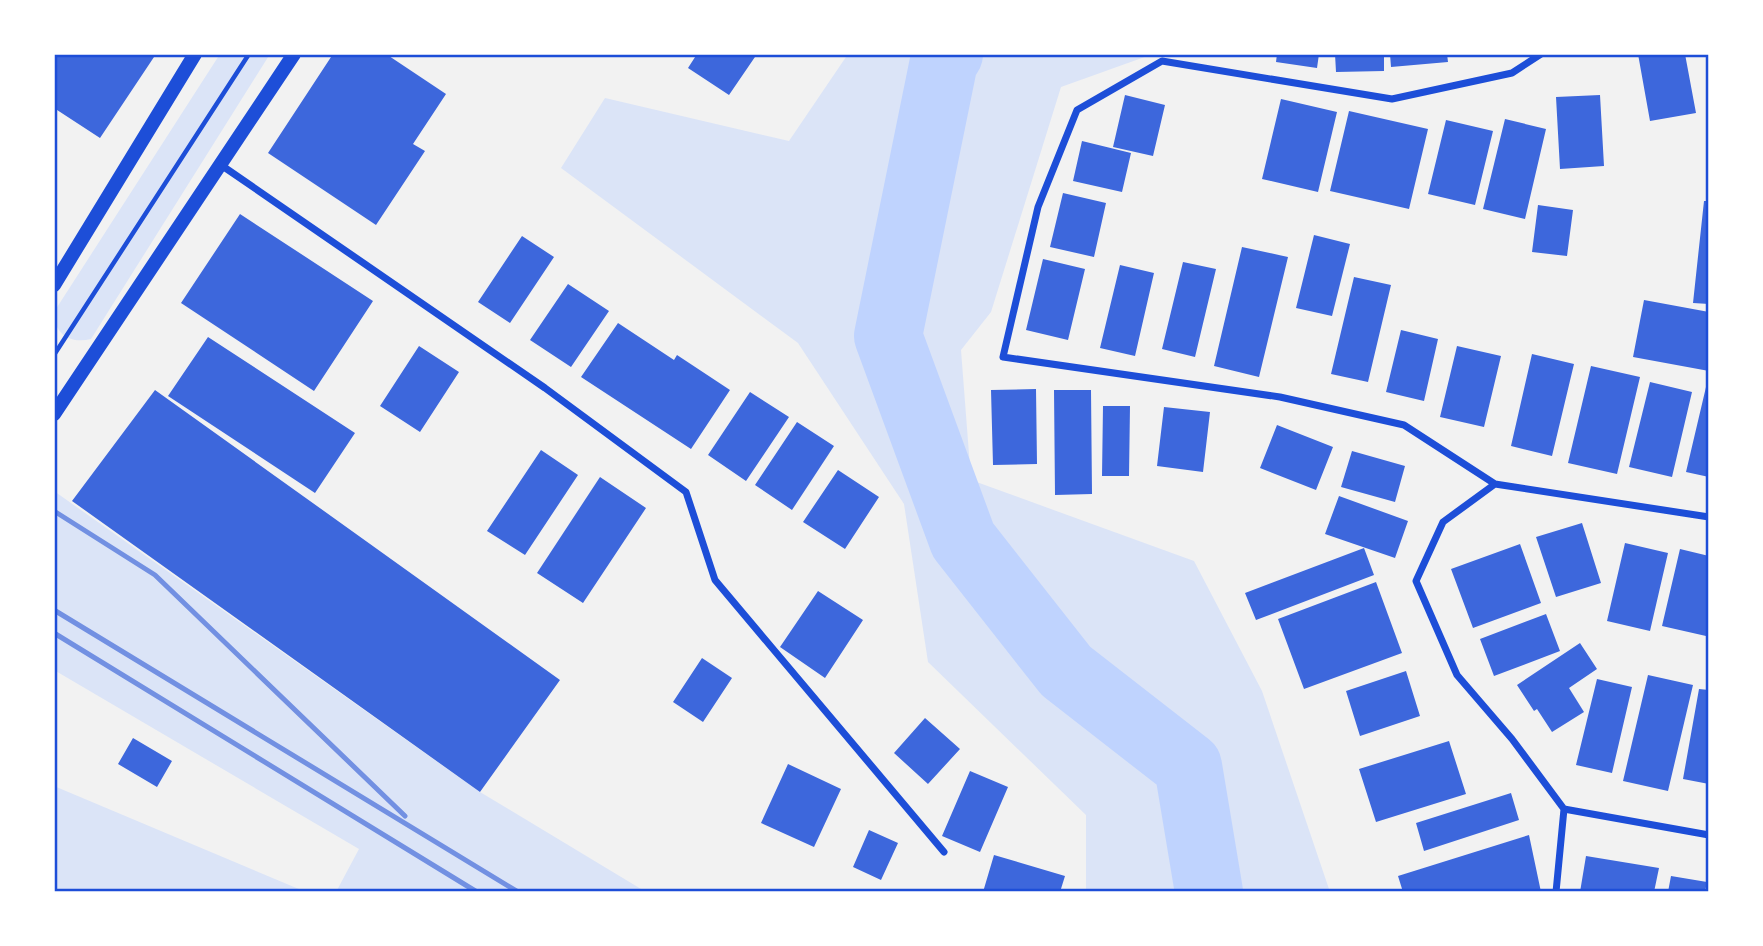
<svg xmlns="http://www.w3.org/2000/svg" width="1763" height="946" font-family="'PT Sans Narrow',sans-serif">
  <rect width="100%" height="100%" fill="#f2f2f2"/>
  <path fill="#dbe4f7" d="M 220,54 L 270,54 L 91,339 C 71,344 54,335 54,312 Z
    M 848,54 L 1153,54 L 1061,87 L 991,312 L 961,350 L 971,480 L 1194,561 L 1262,691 L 1330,892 L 1086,892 L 1086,815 L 928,662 L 904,504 L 798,343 L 561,168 L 605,98 L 789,141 Z
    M 54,491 L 480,792 L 646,892 L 336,892 L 359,849 L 54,670 Z
    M 54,786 L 306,892 L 54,892 Z"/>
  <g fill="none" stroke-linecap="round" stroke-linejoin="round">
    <path stroke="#bfd3fe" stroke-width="68" d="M 949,54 L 944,61 L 888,336 L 963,540 L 1066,671 L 1188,766 L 1209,892"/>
  </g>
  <path fill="#3d67dc" d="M 54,54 L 156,54 L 100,138 L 54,108 Z
    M 333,54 L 386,54 L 446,94 L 413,144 L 425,151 L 376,225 L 268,153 Z
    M 697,54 L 757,54 L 729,95 L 688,68 Z
    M 1277,54 L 1319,54 L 1317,68 L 1276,62 Z
    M 1335,54 L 1384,54 L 1384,71 L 1336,72 Z
    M 1390,54 L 1447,54 L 1448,62 L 1391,67 Z
    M 1638,54 L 1685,54 L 1696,113 L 1650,121 Z
    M 1125,95 L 1165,105 L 1153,156 L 1113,147 Z
    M 1600,95 L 1604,166 L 1560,169 L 1556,97 Z
    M 1281,99 L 1337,112 L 1318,192 L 1262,179 Z
    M 1349,111 L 1428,129 L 1409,209 L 1330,191 Z
    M 1505,119 L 1546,129 L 1525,219 L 1483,209 Z
    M 1446,120 L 1493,131 L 1475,205 L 1428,194 Z
    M 1082,141 L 1131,153 L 1122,192 L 1073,181 Z
    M 1063,193 L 1106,203 L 1094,257 L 1050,247 Z
    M 1704,201 L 1709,201 L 1709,304 L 1693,303 Z
    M 1538,205 L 1573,210 L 1567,256 L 1532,252 Z
    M 240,214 L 373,301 L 314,391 L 181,303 Z
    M 1314,235 L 1350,244 L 1332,316 L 1296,308 Z
    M 522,236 L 554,257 L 510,323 L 478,302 Z
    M 1242,247 L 1288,257 L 1259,377 L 1214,366 Z
    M 1043,259 L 1085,269 L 1068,340 L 1026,330 Z
    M 1183,262 L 1216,269 L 1195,357 L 1162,349 Z
    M 1120,265 L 1154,273 L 1135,356 L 1100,348 Z
    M 1354,277 L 1391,285 L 1368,382 L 1331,374 Z
    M 568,284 L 609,311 L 571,367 L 530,340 Z
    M 1644,300 L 1709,312 L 1709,371 L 1633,357 Z
    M 618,323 L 674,360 L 677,355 L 730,390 L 691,449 L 581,377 Z
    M 1401,330 L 1438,339 L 1424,401 L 1386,392 Z
    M 208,337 L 355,433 L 315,493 L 168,396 Z
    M 419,346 L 459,372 L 420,432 L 380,406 Z
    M 1457,346 L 1501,356 L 1484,427 L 1440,417 Z
    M 1532,354 L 1574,364 L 1552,456 L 1511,446 Z
    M 1591,366 L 1640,377 L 1617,474 L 1568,463 Z
    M 1650,382 L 1692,392 L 1672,477 L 1629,467 Z
    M 1706,387 L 1709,388 L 1709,477 L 1686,472 Z
    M 1036,389 L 1037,464 L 993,465 L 991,390 Z
    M 155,390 L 560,680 L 480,792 L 72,501 Z
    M 1054,390 L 1091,390 L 1092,494 L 1055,495 Z
    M 750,392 L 789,417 L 746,481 L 708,455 Z
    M 1103,406 L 1130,406 L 1129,476 L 1102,476 Z
    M 1164,407 L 1210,412 L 1203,472 L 1157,466 Z
    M 797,422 L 834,446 L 792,510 L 755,485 Z
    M 1277,425 L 1333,447 L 1316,490 L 1260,468 Z
    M 541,450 L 578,475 L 525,555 L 487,531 Z
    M 1352,451 L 1405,466 L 1395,502 L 1341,487 Z
    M 838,470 L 879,497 L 845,549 L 803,522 Z
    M 600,477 L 646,508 L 583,603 L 537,573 Z
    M 1339,496 L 1408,521 L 1395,558 L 1325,534 Z
    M 1582,523 L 1601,583 L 1556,597 L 1536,537 Z
    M 1625,543 L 1668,553 L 1650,631 L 1607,621 Z
    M 1520,544 L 1541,603 L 1473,628 L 1451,569 Z
    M 1364,548 L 1374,575 L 1256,620 L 1245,593 Z
    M 1680,549 L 1709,556 L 1706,636 L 1662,626 Z
    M 1376,582 L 1402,653 L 1304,689 L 1278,619 Z
    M 818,591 L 863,620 L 825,678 L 780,647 Z
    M 1546,614 L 1560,651 L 1494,676 L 1480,639 Z
    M 1580,643 L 1597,669 L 1569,688 L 1584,712 L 1552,732 L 1537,709 L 1534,711 L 1517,685 Z
    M 702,658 L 732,678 L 703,722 L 673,702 Z
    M 1406,671 L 1420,716 L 1360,736 L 1346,691 Z
    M 1648,675 L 1693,685 L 1668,791 L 1623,781 Z
    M 1597,679 L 1632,687 L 1612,773 L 1576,765 Z
    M 1699,689 L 1709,690 L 1709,784 L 1683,779 Z
    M 925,718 L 960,749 L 928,784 L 894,753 Z
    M 133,738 L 172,761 L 157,787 L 118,764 Z
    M 1449,741 L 1466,794 L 1376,822 L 1359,769 Z
    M 788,764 L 841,789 L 814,847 L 761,823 Z
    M 970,771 L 1008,787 L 980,852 L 942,836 Z
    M 1511,793 L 1519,820 L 1424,851 L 1416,823 Z
    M 869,830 L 898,843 L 881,880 L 853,867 Z
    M 1529,835 L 1541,892 L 1403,892 L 1398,876 Z
    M 994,855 L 1065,876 L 1060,892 L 983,892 Z
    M 1586,856 L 1659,868 L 1654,892 L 1580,892 Z
    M 1671,876 L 1707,882 L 1705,892 L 1668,892 Z"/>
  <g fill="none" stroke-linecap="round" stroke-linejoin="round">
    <path stroke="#1d4ed8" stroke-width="4.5" d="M 54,355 L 249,54"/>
    <path stroke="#1d4ed8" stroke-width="7" d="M 1541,54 L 1512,73 L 1392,99 L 1162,61 L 1077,110 L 1038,207 L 1003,357 L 1280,397 L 1404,425 L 1495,484 L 1709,517
      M 221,165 L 545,388 L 686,492 L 715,580 L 944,852
      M 1495,484 L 1443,522 L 1416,581 L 1457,675 L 1512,739 L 1564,809 L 1709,835
      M 1556,892 L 1564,809"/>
    <path stroke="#1d4ed8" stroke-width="14" d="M 54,285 L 195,54
      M 54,414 L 294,54"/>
    <path stroke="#7290e2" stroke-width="5" d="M 54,511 L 155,575 L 405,816
      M 54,610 L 518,892
      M 54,633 L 477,892"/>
  </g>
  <rect width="1763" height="946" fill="none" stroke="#ffffff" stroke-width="112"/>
  <rect x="56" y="56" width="1651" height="834" fill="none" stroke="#1d4ed8" stroke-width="2.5"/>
</svg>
